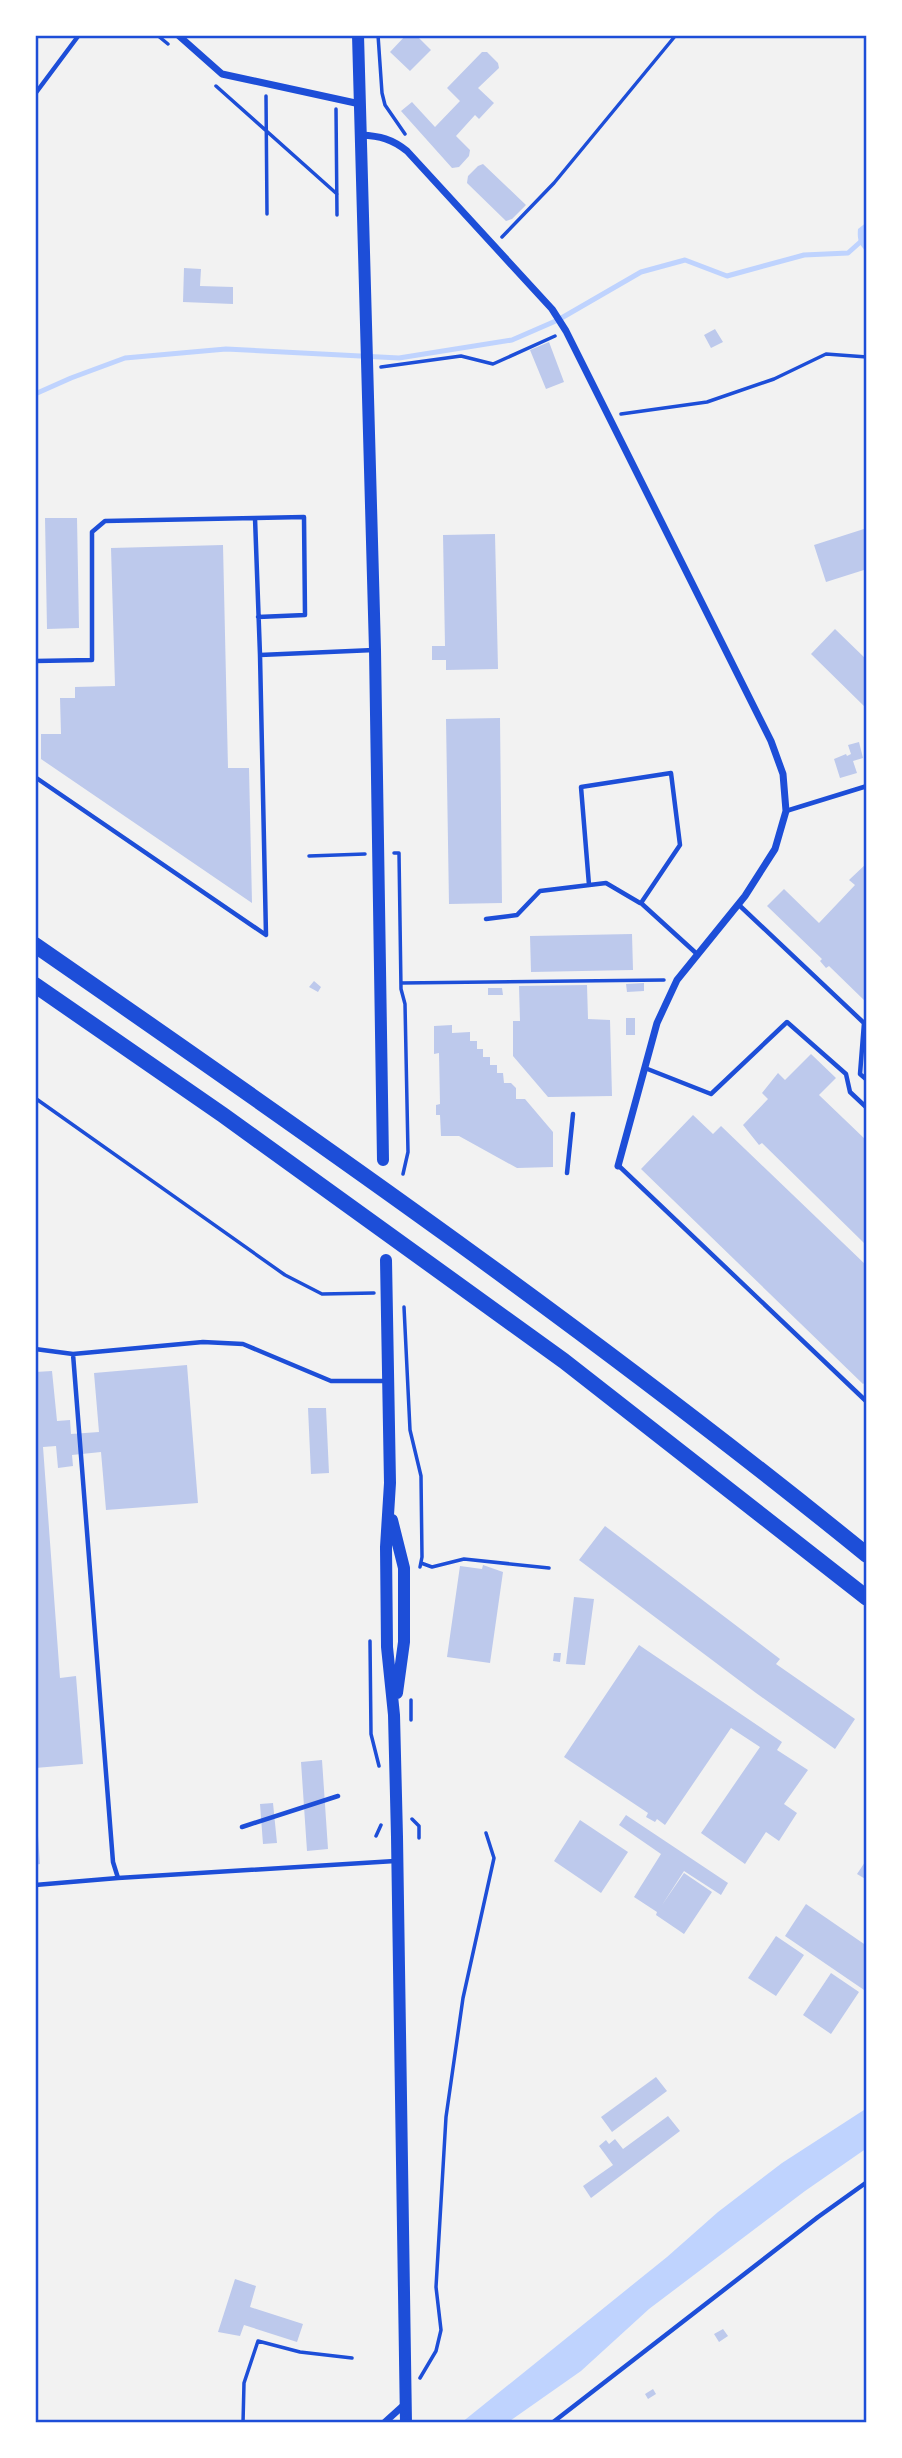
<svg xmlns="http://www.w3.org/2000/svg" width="902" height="2458" font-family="'Work Sans',sans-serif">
  <rect width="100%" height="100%" fill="#f2f2f2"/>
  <path fill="#bfd3fe" d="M 867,222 L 867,252 C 859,245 857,240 858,229 Z
    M 867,2108 L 867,2148 L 805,2191 L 649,2309 L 581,2371 L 507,2423 L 461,2423 L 667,2257 L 718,2212 L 782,2163 Z"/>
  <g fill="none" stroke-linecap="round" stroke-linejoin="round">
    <path stroke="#bfd3fe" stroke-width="5" d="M 35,394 L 71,378 L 125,358 L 226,349 L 399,358 L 512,340 L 558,320 L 641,272 L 685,260 L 727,276 L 804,255 L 848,253 L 867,236"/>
  </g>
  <path fill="#bdc9ec" d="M 406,35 L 416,35 L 431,50 L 410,71 L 390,52 Z
    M 482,52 L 487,52 L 498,63 L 499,68 L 478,88 L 494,103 L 479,119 L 475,115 L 456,136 L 470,150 L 469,156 L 459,167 L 452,168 L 401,111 L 412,102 L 435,127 L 460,101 L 447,88 Z
    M 483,164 L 526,205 L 512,219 L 506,221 L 467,183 L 468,176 L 478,166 Z
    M 184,268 L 201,269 L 200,286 L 233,287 L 233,304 L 183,302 Z
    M 715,329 L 723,342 L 711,348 L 704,335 Z
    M 549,342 L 564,382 L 546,389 L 530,350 Z
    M 45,518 L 77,518 L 79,628 L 47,629 Z
    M 867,528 L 867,569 L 826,582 L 814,545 Z
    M 495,534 L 498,669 L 446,670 L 446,660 L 432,660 L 432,646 L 445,646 L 443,535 Z
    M 223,545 L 228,768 L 249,768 L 252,903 L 41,759 L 41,734 L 61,734 L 60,698 L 75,698 L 75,687 L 115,686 L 111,548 Z
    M 835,629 L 867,660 L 867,709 L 811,654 Z
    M 500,718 L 502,903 L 449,904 L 446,719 Z
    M 859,742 L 863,758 L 853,761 L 857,773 L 840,778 L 834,759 L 846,754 L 847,756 L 851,754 L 848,745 Z
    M 867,863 L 867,1003 L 829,966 L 826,968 L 820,961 L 822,959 L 767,906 L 784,889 L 819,923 L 855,885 L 849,880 Z
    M 632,934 L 633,970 L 531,972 L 530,936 Z
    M 314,981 L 321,987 L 318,992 L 309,987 Z
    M 644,983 L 644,991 L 627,992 L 626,984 Z
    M 587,985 L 588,1019 L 610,1020 L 612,1096 L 548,1097 L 513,1056 L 513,1021 L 520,1021 L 519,986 Z
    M 488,988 L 502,988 L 503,995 L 488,995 Z
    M 626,1018 L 635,1018 L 635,1035 L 626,1035 Z
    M 452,1025 L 452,1033 L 470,1032 L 470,1041 L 477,1041 L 477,1049 L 483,1049 L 483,1057 L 490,1057 L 490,1065 L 497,1065 L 497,1073 L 503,1073 L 504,1083 L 511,1083 L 516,1088 L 516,1099 L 525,1099 L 553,1132 L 553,1167 L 517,1168 L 459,1136 L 441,1136 L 440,1115 L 436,1115 L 436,1105 L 440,1104 L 439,1053 L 434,1054 L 434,1026 Z
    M 811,1054 L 836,1078 L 819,1095 L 867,1141 L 867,1240 L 864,1243 L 762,1143 L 759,1145 L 743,1125 L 768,1099 L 762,1093 L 778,1073 L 785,1080 Z
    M 693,1115 L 713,1134 L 721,1126 L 867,1266 L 867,1381 L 863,1384 L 641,1169 Z
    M 187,1365 L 198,1503 L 106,1510 L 101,1452 L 72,1455 L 73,1466 L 58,1468 L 56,1446 L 43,1447 L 60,1678 L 76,1676 L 83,1764 L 35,1768 L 35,1372 L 52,1371 L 57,1421 L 70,1420 L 71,1434 L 99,1432 L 94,1373 Z
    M 308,1408 L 326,1408 L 329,1473 L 311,1474 Z
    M 605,1526 L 780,1659 L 776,1664 L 855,1719 L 835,1749 L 756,1693 L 579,1560 Z
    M 483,1565 L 503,1572 L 490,1663 L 447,1657 L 460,1566 L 482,1569 Z
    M 574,1597 L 594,1599 L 585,1665 L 566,1664 Z
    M 639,1645 L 782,1742 L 777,1750 L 808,1770 L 784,1804 L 797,1813 L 779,1841 L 766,1832 L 745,1864 L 701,1833 L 760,1747 L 731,1728 L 665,1825 L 657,1819 L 655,1822 L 646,1817 L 648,1813 L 564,1757 Z
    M 554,1653 L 561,1653 L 560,1662 L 553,1661 Z
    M 322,1760 L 328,1849 L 307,1851 L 301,1762 Z
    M 273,1803 L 277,1843 L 263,1844 L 260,1804 Z
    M 626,1815 L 728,1883 L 721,1895 L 684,1871 L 662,1905 L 684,1873 L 712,1892 L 684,1934 L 656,1915 L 657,1912 L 634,1897 L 661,1854 L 619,1825 Z
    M 580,1820 L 628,1852 L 601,1893 L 554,1861 Z
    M 35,1821 L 37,1821 L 40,1864 L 35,1865 Z
    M 867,1859 L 867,1880 L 857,1874 Z
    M 806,1904 L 867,1946 L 867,1992 L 785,1936 Z
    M 776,1936 L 804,1955 L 776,1996 L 748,1978 Z
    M 831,1973 L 859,1992 L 831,2034 L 803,2015 Z
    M 656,2077 L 667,2091 L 612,2132 L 601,2117 Z
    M 668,2116 L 680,2131 L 591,2198 L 583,2186 L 613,2165 L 599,2146 L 606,2140 L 609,2144 L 615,2139 L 623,2149 Z
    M 235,2279 L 256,2286 L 250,2307 L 303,2324 L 297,2342 L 244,2325 L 240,2336 L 218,2332 Z
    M 723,2329 L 728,2336 L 719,2342 L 714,2334 Z
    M 653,2389 L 656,2394 L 648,2399 L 645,2394 Z"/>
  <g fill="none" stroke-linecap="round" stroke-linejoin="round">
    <path stroke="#1d4ed8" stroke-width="3.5" d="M 157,35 L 168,44
      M 378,35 L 382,93 L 385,105 L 405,134
      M 216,86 L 337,194
      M 266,96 L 267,214
      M 336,109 L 337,215
      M 502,237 L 554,183 L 676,35
      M 381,367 L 461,356 L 493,364 L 555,336
      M 621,414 L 707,402 L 774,379 L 826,354 L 867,357
      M 394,853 L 399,853 L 401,989 L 405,1004 L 408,1152 L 403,1174
      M 309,856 L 365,854
      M 401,983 L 664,980
      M 35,1098 L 285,1275 L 322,1294 L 374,1293
      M 404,1307 L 410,1430 L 421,1476 L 422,1557 L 420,1567
      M 421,1563 L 432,1567 L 464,1559 L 549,1568
      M 370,1641 L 371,1734 L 379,1766
      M 411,1700 L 411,1720
      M 412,1819 L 419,1826 L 419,1838
      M 376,1836 L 381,1825
      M 420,2378 L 436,2351 L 441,2330 L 436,2287 L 446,2117 L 463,1998 L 494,1858 L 486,1833
      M 243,2423 L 244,2383 L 258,2341 L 300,2352 L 352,2358"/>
    <path stroke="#1d4ed8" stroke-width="4.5" d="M 35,94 L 79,35
      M 255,518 L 304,517 L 305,615 L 258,617
      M 35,661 L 92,660 L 92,532 L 105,521 L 255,518 L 260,655 L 374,650
      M 35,777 L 266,935 L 260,655
      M 786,811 L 867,786
      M 589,885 L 581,787 L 671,773 L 680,845 L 641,903 L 697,954
      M 739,905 L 864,1023 L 867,1023
      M 486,919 L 517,915 L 540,891 L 606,883 L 640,903
      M 864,1023 L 860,1074 L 867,1080
      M 645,1068 L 711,1094 L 787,1022 L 846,1074 L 850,1092 L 867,1108
      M 619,1166 L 867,1402
      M 567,1173 L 573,1114
      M 35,1349 L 73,1354 L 203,1342 L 243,1344 L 331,1381 L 387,1381
      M 73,1354 L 113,1862 L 118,1878 L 395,1861
      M 242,1827 L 338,1796
      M 35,1885 L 118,1878
      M 552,2423 L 818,2217 L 867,2182"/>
    <path stroke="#1d4ed8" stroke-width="7" d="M 178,35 L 222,74 L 360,104
      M 361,135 C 380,136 392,139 407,151 L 552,309 L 566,331 L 771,741 L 783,774 L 786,811 L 775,849 L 745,896 L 677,980 L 657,1023 L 618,1166
      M 384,2423 L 405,2404"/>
    <path stroke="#1d4ed8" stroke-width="12" d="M 358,35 L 375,650 L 383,1160
      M 386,1260 L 390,1483 L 386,1547 L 387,1647 L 394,1715 L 397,1837 L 406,2423
      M 392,1520 L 404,1568 L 404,1642 L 397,1693"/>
    <path stroke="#1d4ed8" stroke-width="16" d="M 35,945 C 318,1141 600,1338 867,1555
      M 35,985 L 223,1115 L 564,1361 L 867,1598"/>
  </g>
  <rect width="902" height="2458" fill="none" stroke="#ffffff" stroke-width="74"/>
  <rect x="37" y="37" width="828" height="2384" fill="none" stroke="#1d4ed8" stroke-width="2.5"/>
</svg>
